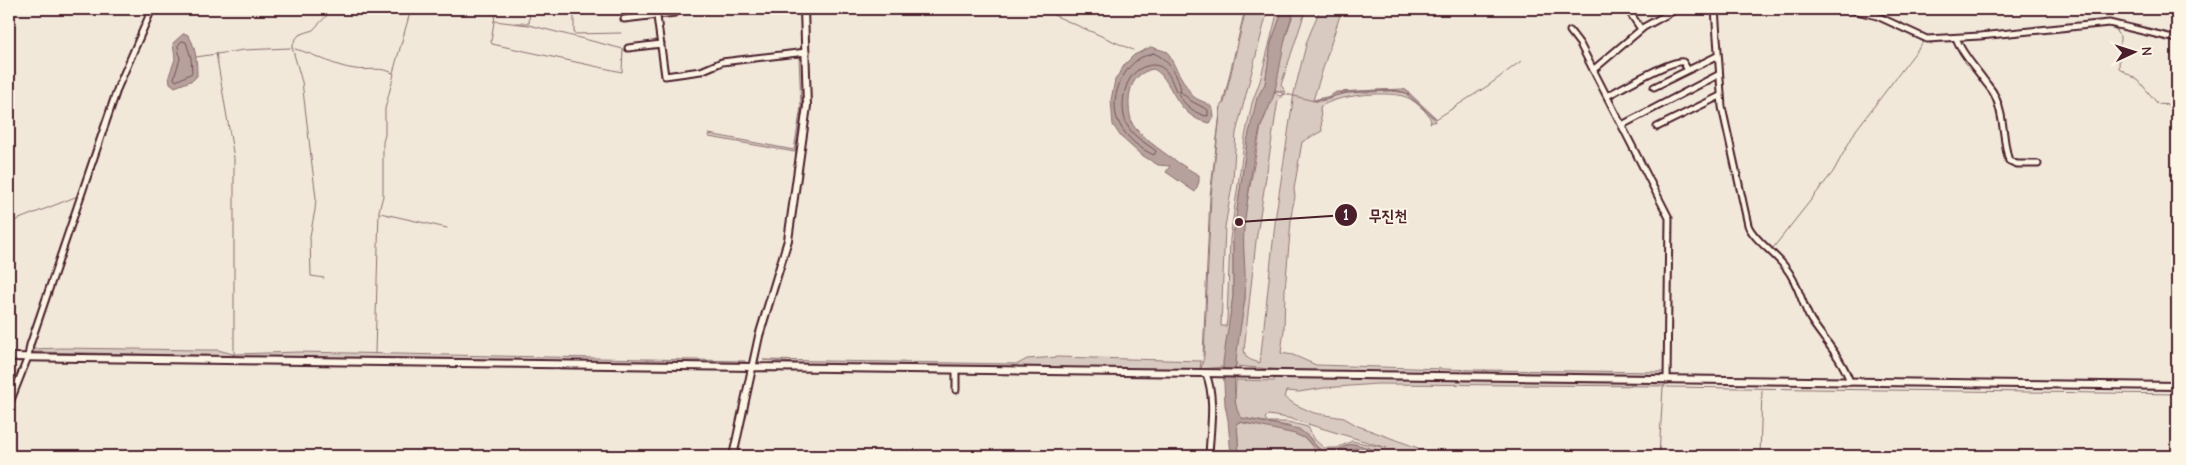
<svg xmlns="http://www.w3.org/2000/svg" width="2186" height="465" font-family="'Comic Neue','Poor Story',sans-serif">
  <rect width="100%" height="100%" fill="#f1e8da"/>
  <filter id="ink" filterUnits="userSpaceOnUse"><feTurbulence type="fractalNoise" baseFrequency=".02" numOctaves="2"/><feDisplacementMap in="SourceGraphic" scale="10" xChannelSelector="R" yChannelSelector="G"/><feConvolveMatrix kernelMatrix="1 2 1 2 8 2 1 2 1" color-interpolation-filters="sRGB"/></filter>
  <g filter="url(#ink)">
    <path fill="#d8cac0" stroke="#917476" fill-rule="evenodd" d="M 1246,9 L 1268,9 L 1236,133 L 1233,180 L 1225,227 L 1221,326 L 1226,326 L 1227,320 L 1230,239 L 1245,137 L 1252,103 L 1260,81 L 1277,14 L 1279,9 L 1283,9 L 1271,43 L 1265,84 L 1260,93 L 1247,142 L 1233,238 L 1233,296 L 1223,367 L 1201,369 L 1204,356 L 1211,196 L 1221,105 L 1224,103 Z
      M 1295,9 L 1306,9 L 1281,85 L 1286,92 L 1275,90 L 1282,47 Z
      M 1320,9 L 1342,9 L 1313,100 L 1330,96 L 1336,92 L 1402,89 L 1406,90 L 1436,118 L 1432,116 L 1408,93 C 1396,87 1352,92 1336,93 L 1330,98 L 1315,101 L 1320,101 L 1330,99 L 1337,94 L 1348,93 L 1391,91 L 1406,93 L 1436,121 L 1430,123 L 1431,121 C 1429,112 1412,98 1403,96 C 1384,91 1336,95 1320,107 L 1322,131 L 1302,142 L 1294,189 L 1295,197 L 1292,210 L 1285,290 L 1284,330 L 1281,353 L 1293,355 L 1316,365 L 1476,370 L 1664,372 L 1664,376 L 1487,374 L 1487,371 L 1484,370 L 1483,374 L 1281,370 L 1236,366 L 1236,352 L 1245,298 L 1243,235 L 1244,219 L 1261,127 L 1275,92 L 1279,96 L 1285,94 L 1278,100 L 1256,241 L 1244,350 C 1246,360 1251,360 1260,363 L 1276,214 L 1294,93 L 1307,41 Z
      M 800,55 C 807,86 800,121 795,152 L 709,137 L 709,134 L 794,150 L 801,107 L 799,57 L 723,64 Z
      M 62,348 L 203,350 L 218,350 L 233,354 L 233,356 L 35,352 L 33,352 L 31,349 Z
      M 299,352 L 745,361 L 745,363 L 740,364 L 234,356 L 234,354 Z
      M 1058,357 L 1201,361 L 1200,369 L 1190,370 L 804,364 L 763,360 L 1018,364 L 1027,359 Z
      M 1275,377 L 1665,382 L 1665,386 L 1377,384 L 1324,388 L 1299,392 L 1286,391 L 1284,397 L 1296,405 L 1314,413 L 1344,418 L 1358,426 L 1440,456 L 1398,456 L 1354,444 L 1348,445 L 1338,450 L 1322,451 L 1316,446 L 1309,437 L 1288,426 L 1242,418 C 1232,410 1236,392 1236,380 L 1274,381 ZM 1268,415 L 1288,418 L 1387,448 L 1352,441 L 1337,448 L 1324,448 L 1315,440 L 1308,427 L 1288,422 L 1267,422 L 1265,418 Z
      M 1240,422 L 1291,432 L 1306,439 L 1315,450 L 1331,455 L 1352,448 L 1388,456 L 1239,456 L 1237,423 Z"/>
    <path fill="#b6a19c" stroke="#8b6d6f" d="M 1283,9 L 1295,9 C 1283,35 1282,62 1275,90 C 1272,103 1264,116 1260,129 C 1253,158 1249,189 1245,219 C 1241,246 1247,272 1245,299 C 1242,321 1225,404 1242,418 L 1299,429 L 1309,437 L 1316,446 L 1322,451 L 1338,450 L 1348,445 L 1354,444 L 1398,456 L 1388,456 L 1356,448 L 1338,454 L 1322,454 L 1306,439 L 1295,434 L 1240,422 L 1237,423 L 1239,456 L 1231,456 L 1228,420 L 1225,405 L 1223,362 L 1233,296 L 1233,238 L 1247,142 L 1257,98 L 1265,84 L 1271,43 Z
      M 183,34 L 187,34 C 196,44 197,63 197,76 L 193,80 L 175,87 L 170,83 L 169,76 L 175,59 L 173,43 Z
      M 1151,47 L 1168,52 C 1169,57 1190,94 1194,97 C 1201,102 1209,102 1213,109 L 1214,117 L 1209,123 C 1174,117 1172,76 1153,69 C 1140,72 1133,79 1130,92 C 1128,102 1129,113 1132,123 C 1137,136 1185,168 1199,175 L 1199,182 L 1195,192 L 1166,172 L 1170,166 L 1158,165 L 1140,154 L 1121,137 L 1113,125 L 1111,100 L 1115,80 L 1125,64 L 1134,55 Z"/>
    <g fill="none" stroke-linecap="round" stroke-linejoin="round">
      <path stroke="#755358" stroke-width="1" d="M 182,41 L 186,42 L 191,58 L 192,73 L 176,81 L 174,78 L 180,59 L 178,46 Z
        M 1153,53 C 1168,58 1178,75 1181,90 L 1176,91 C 1173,84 1170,75 1165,70 C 1160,65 1154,64 1147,66 C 1124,71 1118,106 1127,125 C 1133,137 1146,143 1156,151 L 1154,155 C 1140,149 1127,138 1120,125 C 1108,105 1119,74 1136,61 C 1141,56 1147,56 1153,53 Z
        M 1180,91 L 1191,101 L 1208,110 L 1208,116 C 1198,116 1183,104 1179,95 Z"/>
      <path stroke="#8b6d6f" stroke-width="1" d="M 574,9 L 574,34 L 621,33
        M 1040,9 L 1133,50
        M 1835,9 L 1846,10
        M 494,21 L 529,25 L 623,49 L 622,72 L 492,44 L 491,41 L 496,9
        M 516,23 L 529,23 L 530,9
        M 2115,27 L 2117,33 L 2120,36 L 2119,68 L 2139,81 L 2158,104 L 2170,105
        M 2071,29 L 2109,26
        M 1915,36 L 1932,44
        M 295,49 C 316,54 332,66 355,69 C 367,71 384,66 394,74 L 385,109 L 385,135 L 383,142 L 383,196 L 379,211 L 375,353
        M 216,53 L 234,158 L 234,355
        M 196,57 L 244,50 L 291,48
        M 393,73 L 411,9
        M 1274,91 L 1314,101 L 1348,93 L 1391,90 L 1404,92 L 1436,119 L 1489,85 L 1521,61
        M 380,213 L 447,228
        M 9,223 L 78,196
        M 1773,248 L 1833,172 L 1856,130 L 1924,41
        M 324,278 L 311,276 L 310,236 L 315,210 L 316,198 L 302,82 L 292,47 L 295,40 L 299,35 L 313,30 L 333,9
        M 1203,356 L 1210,196 L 1221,105 L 1223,103 L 1245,9
        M 1667,387 L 2177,394
        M 1659,456 L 1663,387 L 1665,387
        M 1760,456 L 1762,390"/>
      <defs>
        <path id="minor" d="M 656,9 L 665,76 L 701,71 L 722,62 L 806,52
          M 1715,9 L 1722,107 L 1748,225 C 1753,239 1776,254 1786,268 C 1799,284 1801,303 1811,320 C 1824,340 1842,358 1850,382
          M 1848,9 L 1877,16 L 1927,39 L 1980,36 L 2109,23 L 2177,39
          M 1628,10 L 1641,29
          M 624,19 L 675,13
          M 1570,31 L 1580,44 L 1669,218 L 1667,380
          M 1956,38 C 1962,54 1974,66 1984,80 C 1988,86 1992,89 1995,96 C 2005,117 2002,139 2009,161 L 2017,164 L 2038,164
          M 628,48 L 661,44
          M 1593,70 L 1644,27 L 1677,9
          M 1654,87 L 1717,56
          M 1607,96 C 1620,89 1672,59 1683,62 L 1688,70
          M 1622,125 L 1718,75
          M 1657,127 L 1720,96
          M 956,370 L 956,390
          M 1206,374 C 1216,398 1210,430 1209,456
          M 9,405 L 28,357 L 30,345 L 118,87 L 152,9"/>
        <path id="major" d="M 9,357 L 2177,386
          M 733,456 L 759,336 L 788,240 L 807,106 L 804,9"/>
      </defs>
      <use href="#minor" stroke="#4a1f2b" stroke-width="9"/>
      <use href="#major" stroke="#4a1f2b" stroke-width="10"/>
      <use href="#minor" stroke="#fcf5e5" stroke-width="5"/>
      <use href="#major" stroke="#fcf5e5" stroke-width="6"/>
    </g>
  </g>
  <path fill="none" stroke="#4a1f2b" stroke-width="2" d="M1239 222L1346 215"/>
  <g fill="#4a1f2b" stroke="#fcf5e5" stroke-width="2">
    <circle cx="1239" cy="222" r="5"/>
    <circle cx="1346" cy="215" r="12"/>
  </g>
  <g font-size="15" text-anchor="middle" font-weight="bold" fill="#fff">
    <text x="1346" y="220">1</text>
  </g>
  <g font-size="16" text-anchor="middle" font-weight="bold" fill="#4a1f2b" stroke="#fcf5e5" stroke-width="4" stroke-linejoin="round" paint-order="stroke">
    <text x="1388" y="221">무진천</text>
  </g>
  <rect width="2186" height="465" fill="none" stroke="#fcf5e5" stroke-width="30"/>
  <rect x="15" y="15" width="2156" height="435" fill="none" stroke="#4a1f2b" stroke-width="2" filter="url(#ink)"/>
  <g transform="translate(2134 52) rotate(86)" stroke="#fcf5e5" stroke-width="4" paint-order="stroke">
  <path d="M0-4L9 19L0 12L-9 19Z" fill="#4a1f2b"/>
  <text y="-8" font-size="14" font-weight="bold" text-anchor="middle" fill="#4a1f2b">N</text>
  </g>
</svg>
